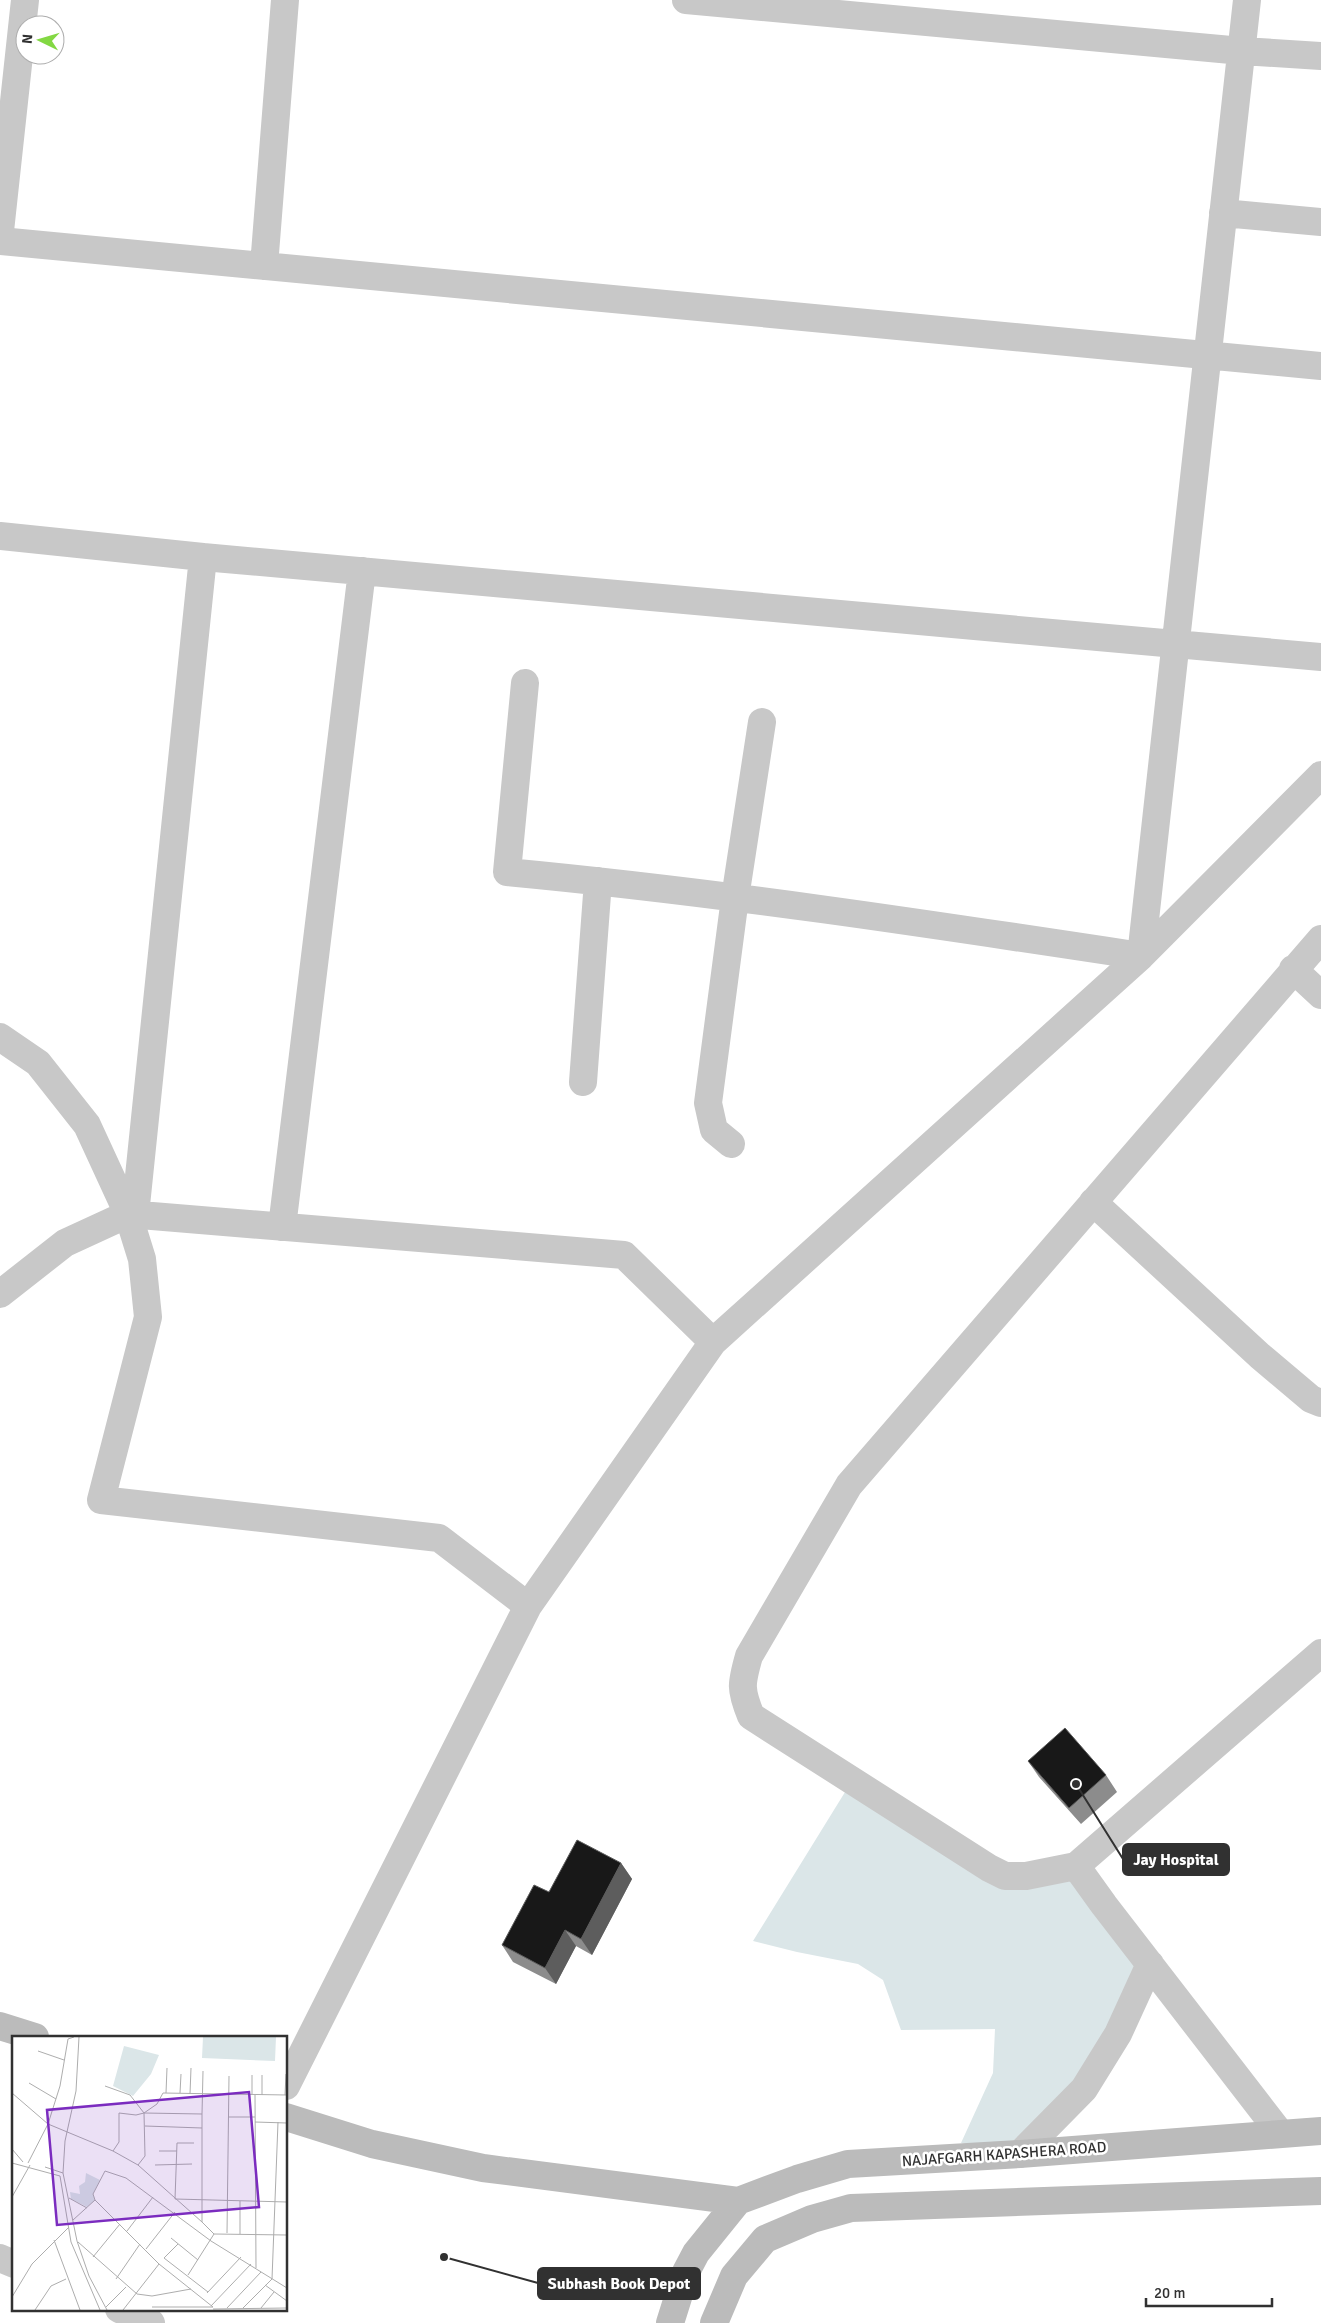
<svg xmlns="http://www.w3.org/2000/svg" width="1321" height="2323" font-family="Signika,sans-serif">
  <rect width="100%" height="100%" fill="#fff"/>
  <path fill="#dbe6e8" d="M 850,1784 L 1004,1881 L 1073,1870 L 1145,1965 L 1118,2034 L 1031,2142 L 983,2145 L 961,2143 L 993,2073 L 995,2029 L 901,2030 L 883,1980 L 858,1964 L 797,1952 L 753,1941 Z"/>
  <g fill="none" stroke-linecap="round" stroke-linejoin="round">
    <path stroke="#c8c8c8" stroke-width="28" d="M 686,0 L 1242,51 L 1321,56
      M 1223,213 L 1321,222
      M 0,231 L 25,0
      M 0,241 L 1321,366
      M 264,266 L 285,0
      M 0,536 L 203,557
      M 525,683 L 507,872 C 719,892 930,924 1141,956 L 1247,0
      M 1321,939 L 849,1485 L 749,1656 C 741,1684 740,1689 751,1716 L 989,1868 L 1005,1876 L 1026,1876 L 1076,1866 L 1321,1653
      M 1293,969 L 1321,995
      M 0,1037 L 38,1063 L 87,1125 L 128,1214 L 142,1259 L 148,1317 L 101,1500 L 439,1538 L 528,1606
      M 583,1082 L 598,881
      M 731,1144 L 714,1130 L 708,1103 L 735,898 L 762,722
      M 1093,1202 L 1260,1356 L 1311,1399 L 1321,1403
      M 135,1215 L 203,557 L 1321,657
      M 282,1227 L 362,571
      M 0,1294 L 65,1243 L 128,1214 L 624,1255 L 713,1342
      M 1076,1866 L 1104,1905 L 1280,2133
      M 286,2086 L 528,1606 L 713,1342 L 1141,956 L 1321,775
      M 1020,2154 L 1084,2089 L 1118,2034 L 1150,1964
      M 0,2258 L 14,2264
      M 119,2309 L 151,2323"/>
    <path stroke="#bbb" stroke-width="28" d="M 0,2026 L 35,2037
      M 286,2117 L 372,2144 L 483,2168 L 738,2201 L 797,2179 L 848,2164 L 1020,2154 L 1321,2131
      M 670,2323 L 686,2272 L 696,2253 L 738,2201
      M 714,2323 L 734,2276 L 765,2239 L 812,2219 L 851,2208 L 1321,2191"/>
  </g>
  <path fill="#8c8c8c" d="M 1028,1761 L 1106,1775 L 1117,1792 L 1081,1824 L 1039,1777 Z
    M 621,1863 L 632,1879 L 592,1955 L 576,1946 L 556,1984 L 513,1962 L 502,1945 L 549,1892 Z"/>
  <path fill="#5d5d5d" d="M 621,1863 L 632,1879 L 592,1955 L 581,1939 Z
    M 565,1930 L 576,1946 L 556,1984 L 545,1968 Z"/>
  <path fill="#181818" stroke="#5d5d5d" d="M 1065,1728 L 1106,1775 L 1069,1808 L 1028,1761 Z
    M 577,1840 L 621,1863 L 581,1939 L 565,1930 L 545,1968 L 502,1945 L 534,1885 L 549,1892 Z"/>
  <g text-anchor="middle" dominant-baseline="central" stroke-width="5" stroke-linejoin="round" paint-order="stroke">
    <g font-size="15" fill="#313131" stroke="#fff">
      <text transform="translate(1004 2154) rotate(-4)">NAJAFGARH KAPASHERA ROAD</text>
    </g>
  </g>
  <g transform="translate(12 2036)">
    <rect width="275" height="275" fill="#fff"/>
    <path d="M 191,1 L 264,1 L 263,25 L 190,22 ZM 112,10 L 147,19 L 139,38 L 121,60 L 101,50 ZM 74,137 L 88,144 L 81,158 L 83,164 L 75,171 L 59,163 L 58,156 L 68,158 L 67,150 L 73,146 Z" fill="#dbe6e8"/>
    <path fill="none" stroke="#adadad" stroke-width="1" d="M 67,1 L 64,55 L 53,105 L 51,137 L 65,205 L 77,240 L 95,274M 26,15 L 52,24M 250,39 L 250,59M 17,47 L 44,63M 93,50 L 118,59 L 132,77 L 133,120 L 126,129M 0,57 L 36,88 L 101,115 L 126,129 L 190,186 L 202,198 L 176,239M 154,57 L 155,32M 168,57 L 169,38M 178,58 L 179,32M 240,59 L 240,39M 243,59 L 244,232M 273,59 L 274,38M 132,77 L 190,78 L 190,186M 190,78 L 191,35M 216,81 L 243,81M 243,86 L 275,87M 133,90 L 190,92M 182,107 L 165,107 L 163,163 L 275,166M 0,113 L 11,126M 101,115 L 107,106 L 107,77 L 124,79 L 132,77 L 145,68 L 151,57 L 275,59M 147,115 L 165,115M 0,127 L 48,140 L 59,206 L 88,274M 16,127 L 36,88 L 48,50 L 56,3 L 62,1M 143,129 L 180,128M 33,131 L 51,137M 0,161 L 18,129M 57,162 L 75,172M 228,165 L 228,198M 61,184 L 83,164M 115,195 L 141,161M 215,197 L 217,40M 202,198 L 275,199M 159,202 L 186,224M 42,204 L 68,274M 66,206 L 125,258 L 140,260 L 179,253M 166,208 L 152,222 L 196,256M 134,213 L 163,176M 81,221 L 108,188M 147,228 L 83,164 L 81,158 L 93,135 L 114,142 L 199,205 L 275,252M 104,243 L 128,208M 253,249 L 275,265M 195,257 L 229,221M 0,261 L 20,228 L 57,191M 199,270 L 239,228M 94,271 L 114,251M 215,272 L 249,236M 231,272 L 260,243 L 266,86M 249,272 L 262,256M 201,273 L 275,272M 23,274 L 39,250 L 54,243M 111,274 L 147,228 L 201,271 L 140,271"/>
    <path fill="#7b2cbf" fill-opacity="0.15" stroke="#7b2cbf" stroke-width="2.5" d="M 237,56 L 247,171 L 45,189 L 35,74 Z"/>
    <rect width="275" height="275" fill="none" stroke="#313131" stroke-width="2.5"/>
  </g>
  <path fill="none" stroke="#313131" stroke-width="2" d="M1076 1784L1123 1859M444 2257L538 2283"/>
  <g fill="#313131" stroke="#fff" stroke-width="2">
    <circle cx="1076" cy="1784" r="5"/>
    <circle cx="444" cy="2257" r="5"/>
  </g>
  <g fill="#313131" stroke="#313131" stroke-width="2">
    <rect x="1123" y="1844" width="106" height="31" rx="5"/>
    <rect x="538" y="2268" width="162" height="31" rx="5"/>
  </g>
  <g font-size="16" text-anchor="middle" font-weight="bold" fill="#fff">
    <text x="1176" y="1865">Jay Hospital</text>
    <text x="619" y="2289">Subhash Book Depot</text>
  </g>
  <g transform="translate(40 40) rotate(275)"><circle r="24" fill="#ffffff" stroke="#adadad"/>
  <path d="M0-4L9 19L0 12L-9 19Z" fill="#83d843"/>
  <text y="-8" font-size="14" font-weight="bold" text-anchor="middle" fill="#313131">N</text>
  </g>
  <path d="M1146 2298v8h126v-8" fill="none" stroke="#313131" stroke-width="2.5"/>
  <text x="1154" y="2298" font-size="15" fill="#313131" stroke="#ffffff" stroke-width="4" paint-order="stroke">20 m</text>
</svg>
